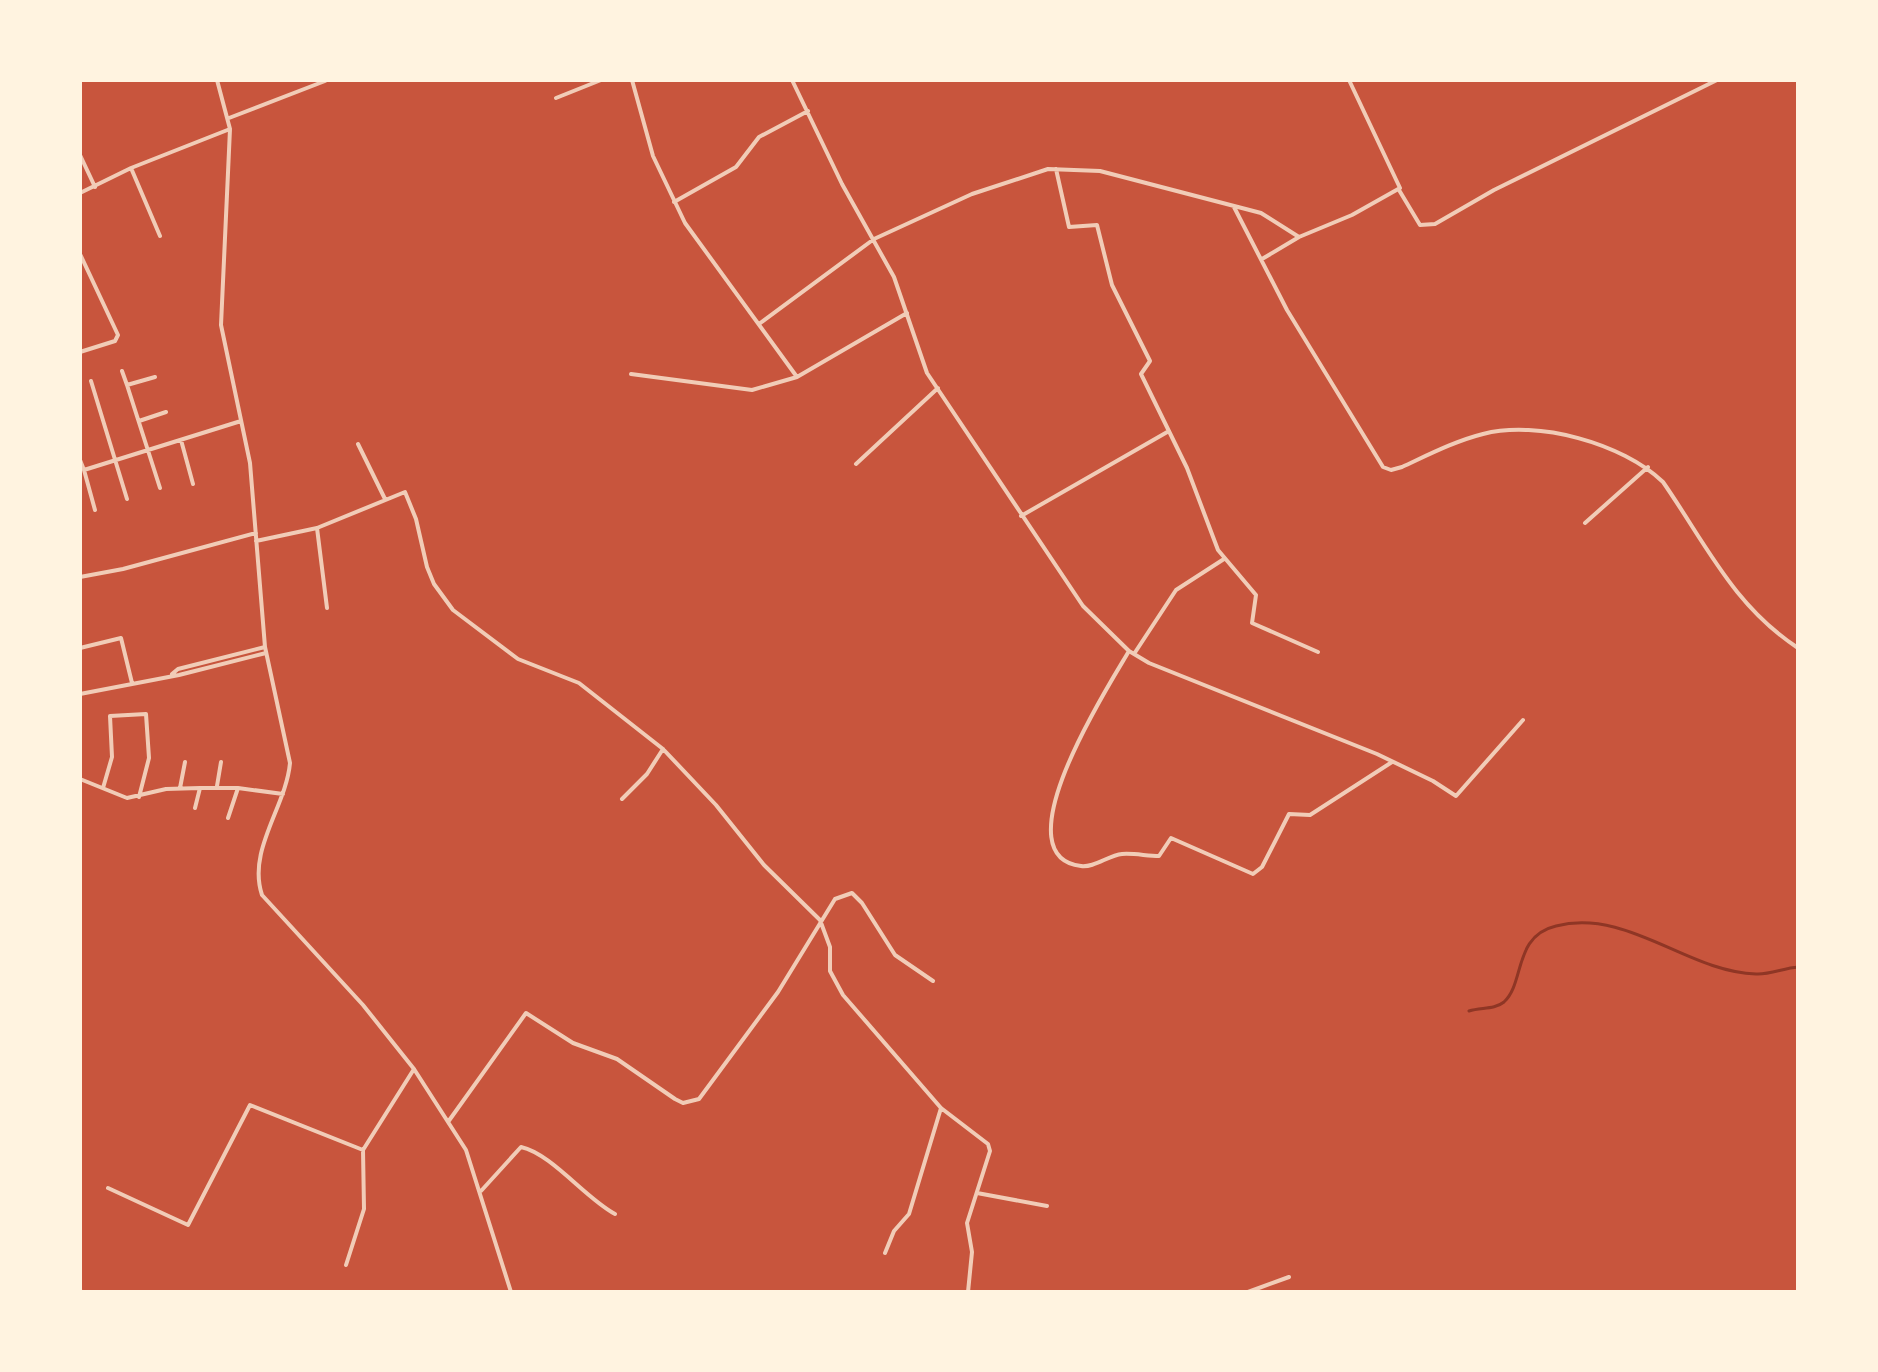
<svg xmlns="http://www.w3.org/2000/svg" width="1878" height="1372" font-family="Ubuntu,sans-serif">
  <rect width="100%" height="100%" fill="#c8553d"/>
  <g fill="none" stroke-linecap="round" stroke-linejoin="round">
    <path stroke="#8f3625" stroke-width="3" d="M 1469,1011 C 1481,1007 1494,1010 1504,1002 C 1525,983 1513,936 1556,926 C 1628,908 1687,972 1756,974 C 1769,975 1784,968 1798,967"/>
    <path stroke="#f1ccb7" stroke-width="4" d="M 217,80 L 230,129 L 221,325 L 250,463 L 265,647 L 290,763 C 286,807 247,850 262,895 L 363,1005 L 414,1069 L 466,1150 L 511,1292
      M 632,80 L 653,156 L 685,223 L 797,377
      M 792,80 L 842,184 L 894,277 L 927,373 L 1083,606 L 1129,651 L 1149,663 L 1377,754 L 1433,781 L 1456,796 L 1523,720
      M 556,98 L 601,80
      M 229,118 L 325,81
      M 80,155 L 95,187
      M 131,168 L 160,236
      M 1056,169 L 1069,227 L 1097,225 L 1112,285 L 1150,361 L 1141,374 L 1187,468 L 1218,550 L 1256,595 L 1252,623 L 1318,652
      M 1399,190 L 1420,225 L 1435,224 L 1494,190 L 1717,80
      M 80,193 L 131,168 L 230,129
      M 674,202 L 736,167 L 759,137 L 808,111
      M 1234,207 L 1287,310 L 1383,467 L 1391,470 L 1402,467 C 1428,455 1455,441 1483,434 C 1538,420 1622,443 1663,482 C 1706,544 1733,605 1798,648
      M 80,254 L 118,335 L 115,341 L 80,352
      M 1262,259 L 1299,237
      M 759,324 L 874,239 L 972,194 L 1048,169 L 1100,171 L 1261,213 L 1299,237 L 1352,215 L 1400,188 L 1349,80
      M 122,371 L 127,385
      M 631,374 L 752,390 L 797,377 L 907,313
      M 155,377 L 127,385 L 160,488
      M 91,381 L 127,499
      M 139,421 L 166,412
      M 181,440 L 193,484
      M 358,444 L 385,499
      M 80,460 L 84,470
      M 856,464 L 938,388
      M 95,510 L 84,470 L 241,421
      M 1021,516 L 1169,431
      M 1585,523 L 1648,467
      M 317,528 L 327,608
      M 256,541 L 317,528 L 405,492 L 416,519 L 427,567 L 434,584 L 453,610 L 518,659 L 579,683 L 663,749 L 716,805 L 764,865 L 820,920 L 830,947 L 830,971 L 843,995 L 941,1108 L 988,1144 L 990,1151 L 967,1223 L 972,1252 L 968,1292
      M 80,577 L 123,569 L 256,533
      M 80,648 L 121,638 L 132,683
      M 1129,651 C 1111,682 998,856 1081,866 C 1094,868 1109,855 1122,854 C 1134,853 1147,856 1159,856 L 1171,838 L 1253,874 L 1262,867 L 1289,814 L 1310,815 L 1392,762
      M 1134,654 L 1176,590 L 1224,559
      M 172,674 L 178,669 L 265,647
      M 80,694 L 179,675 L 266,653
      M 1798,769 L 1798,788
      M 80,779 L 127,798 L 166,789 L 200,788
      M 217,786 L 221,762
      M 103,788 L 112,757 L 110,716 L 146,714 L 149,758 L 139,797
      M 180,788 L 185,762
      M 622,799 L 647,774 L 663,749
      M 195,808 L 200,788 L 238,788
      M 228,818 L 238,788 L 283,794
      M 448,1122 L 526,1013 L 573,1043 L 617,1059 L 675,1099 L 683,1103 L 699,1099 L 778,992 L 835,899 L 852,893 L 862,903 L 895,955 L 933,981
      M 108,1188 L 188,1225 L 250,1105 L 363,1150
      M 481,1191 L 521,1147 C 552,1154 585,1198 615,1214
      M 977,1193 L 1047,1206
      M 885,1253 L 894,1231 L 909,1214 L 941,1108
      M 346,1265 L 364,1209 L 363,1150 L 414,1069
      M 1248,1292 L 1289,1277"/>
    <path stroke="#f1ccb7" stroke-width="5" d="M 80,1292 L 81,1292"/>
  </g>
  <rect width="1878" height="1372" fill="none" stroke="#fff3e0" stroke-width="164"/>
</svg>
